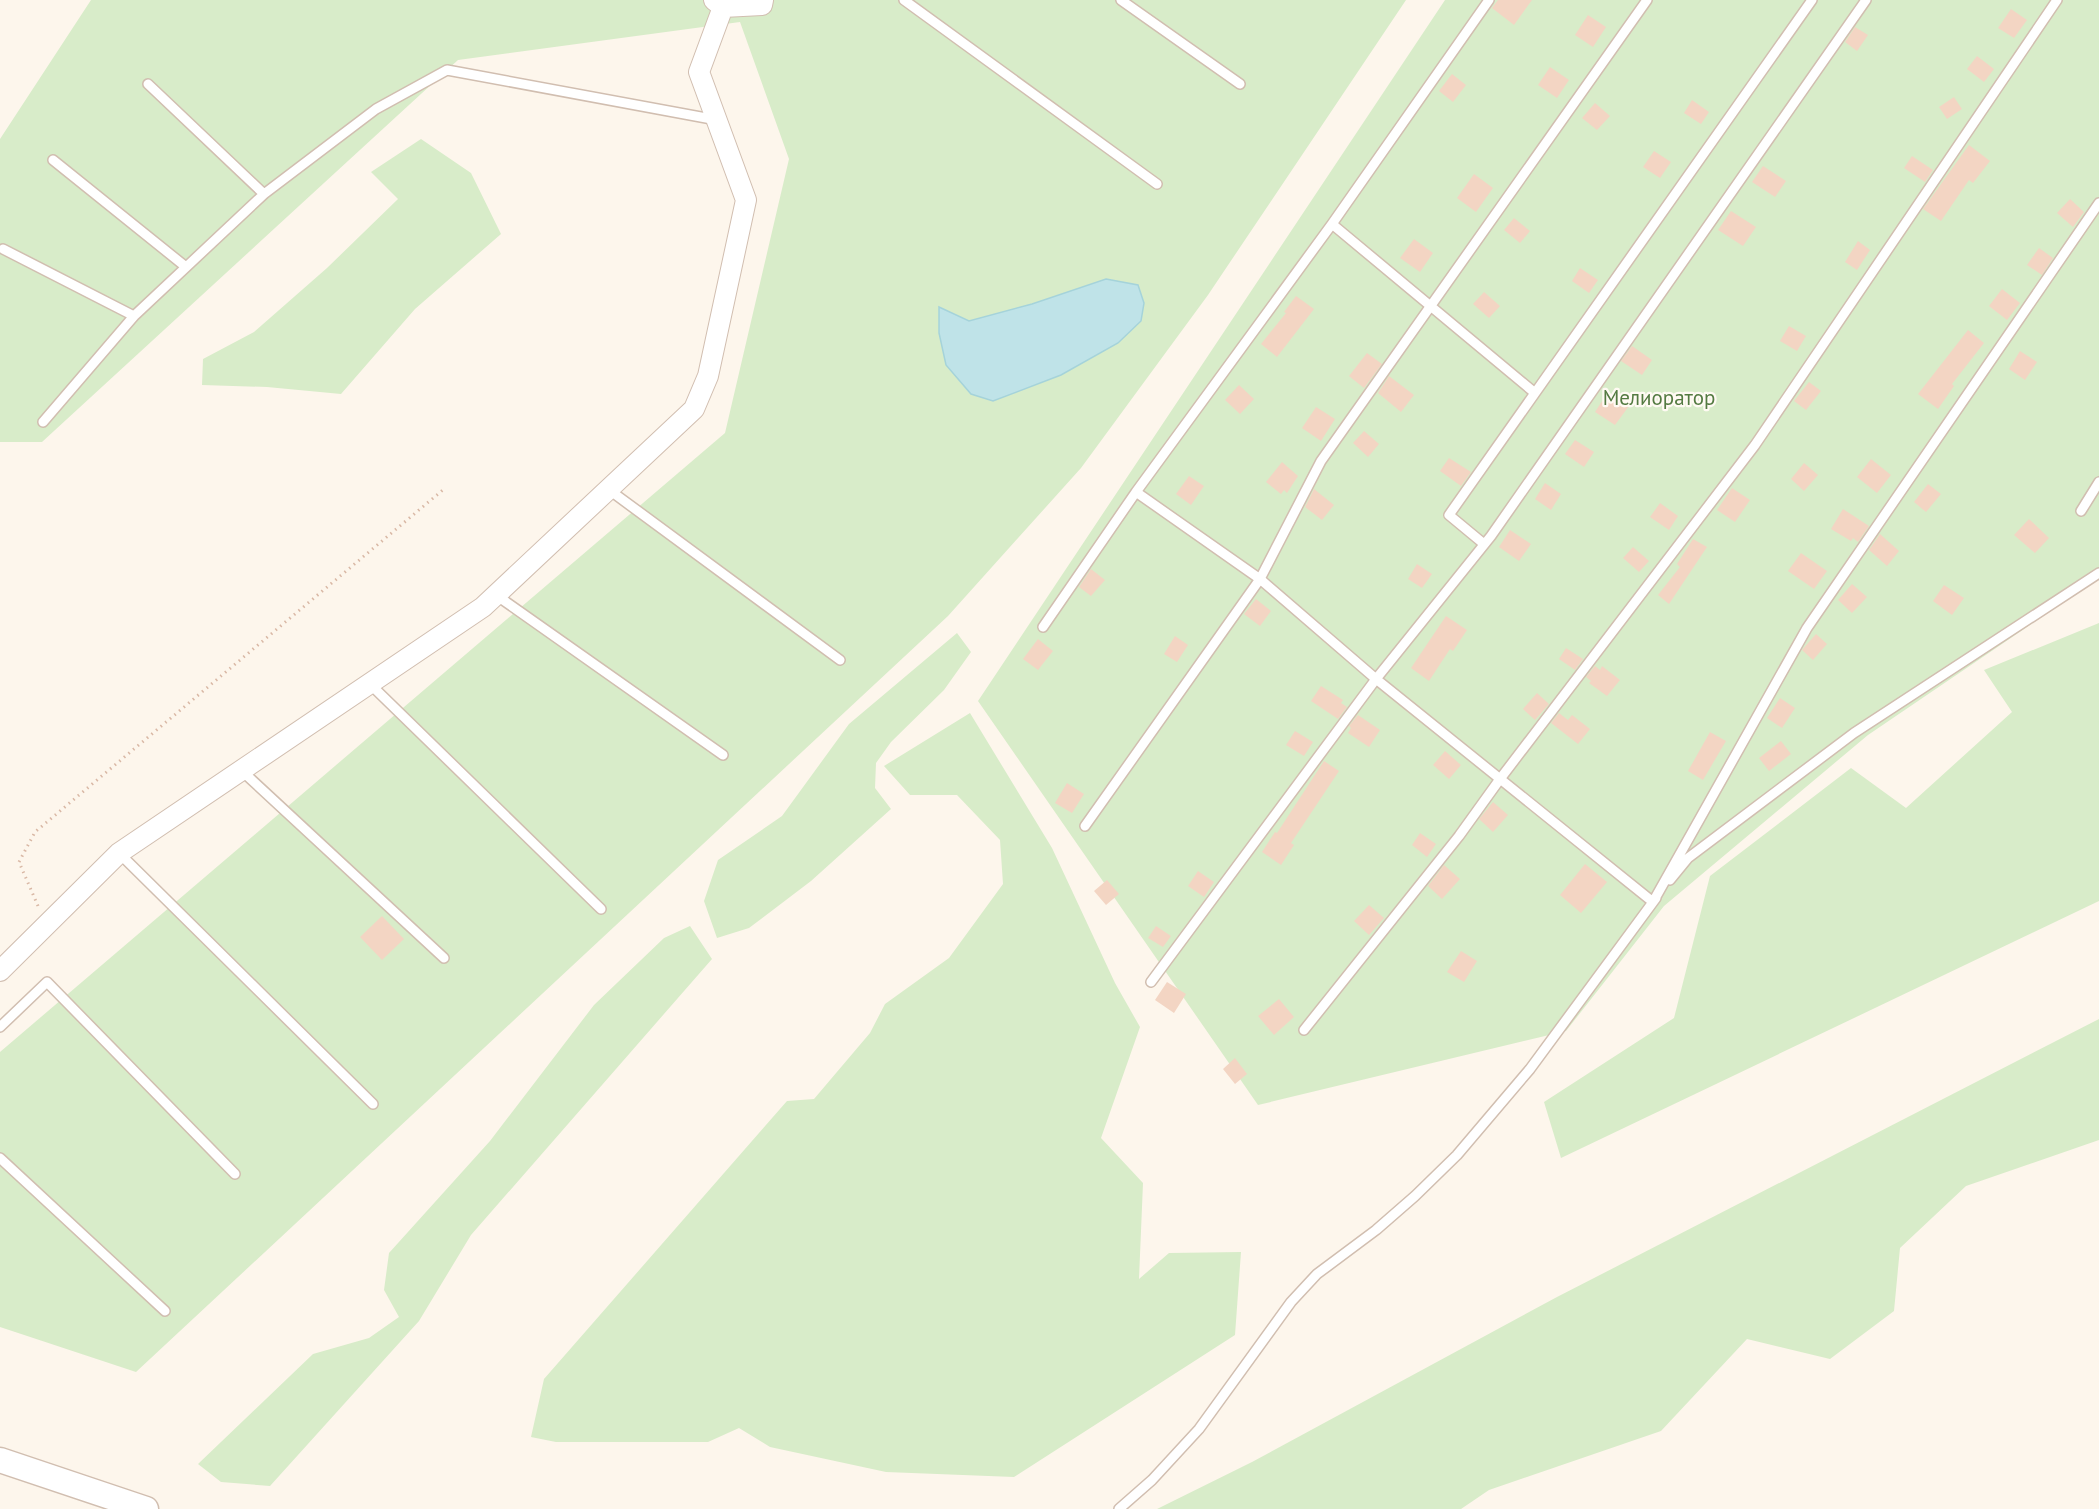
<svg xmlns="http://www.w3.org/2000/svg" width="2099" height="1509" font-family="'PT Sans',sans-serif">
  <rect width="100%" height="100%" fill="#fdf6ec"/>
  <path fill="#d8ecc9" d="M 91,0 L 1406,0 L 1208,295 L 1081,468 L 948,616 L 136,1372 L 0,1327 L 0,1052 L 725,433 L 789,159 L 740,22 L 458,60 L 42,442 L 0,442 L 0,139 Z
    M 1445,0 L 2099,0 L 2099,578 L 1868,735 L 1664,906 L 1566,1031 L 1258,1105 L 978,701 Z
    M 421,139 L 471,173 L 501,234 L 415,309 L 341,394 L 267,387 L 202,385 L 203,359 L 254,332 L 327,268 L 398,199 L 371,172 Z
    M 2099,623 L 2099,901 L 1561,1158 L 1544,1102 L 1674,1018 L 1710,876 L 1851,768 L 1906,808 L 2012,712 L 1984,670 Z
    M 957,633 L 971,652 L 944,690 L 891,742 L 876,763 L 875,788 L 891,809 L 811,881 L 749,928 L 717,938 L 704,901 L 718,860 L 782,816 L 849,724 Z
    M 970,713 L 1052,848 L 1115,983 L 1140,1027 L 1101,1138 L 1143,1183 L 1139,1279 L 1169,1253 L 1241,1252 L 1235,1335 L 1014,1477 L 886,1472 L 770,1447 L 739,1428 L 708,1442 L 556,1442 L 531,1437 L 544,1379 L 787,1101 L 814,1099 L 870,1033 L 885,1004 L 949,958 L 1003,884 L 1000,840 L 957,795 L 910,795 L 884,766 Z
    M 690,926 L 712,959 L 471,1235 L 419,1321 L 270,1486 L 221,1482 L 198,1464 L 313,1354 L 369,1338 L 399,1317 L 384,1290 L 389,1253 L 490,1141 L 594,1005 L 664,938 Z
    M 2099,1019 L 2099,1140 L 1966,1186 L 1900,1248 L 1894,1311 L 1830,1359 L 1747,1339 L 1661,1431 L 1489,1490 L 1461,1509 L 1157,1509 L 1252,1462 L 1557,1297 Z"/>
  <path fill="#bfe3e8" stroke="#a5d3da" stroke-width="1.5" d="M 1106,279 L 1138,285 L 1144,303 L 1141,321 L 1118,343 L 1061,375 L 993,401 L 971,394 L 946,365 L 939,333 L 939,307 L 969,321 L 1032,304 Z"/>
  <path fill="#f3d5c3" d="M 1498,0 L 1532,0 L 1514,25 L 1492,8 Z
    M 2011,9 L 2027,20 L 2014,38 L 1998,28 Z
    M 1588,15 L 1606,27 L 1593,47 L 1575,35 Z
    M 1855,27 L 1868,35 L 1857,51 L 1845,42 Z
    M 1977,56 L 1994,69 L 1984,82 L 1967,69 Z
    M 1550,67 L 1569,80 L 1557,98 L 1538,85 Z
    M 1452,74 L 1466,85 L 1453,102 L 1439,91 Z
    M 1954,97 L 1962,109 L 1947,119 L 1939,107 Z
    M 1692,100 L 1709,112 L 1701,124 L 1684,113 Z
    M 1595,103 L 1610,116 L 1597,130 L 1582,118 Z
    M 1969,145 L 1990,161 L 1973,183 L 1969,180 L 1941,221 L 1923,209 Z
    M 1654,151 L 1671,162 L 1660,178 L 1643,167 Z
    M 1912,156 L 1933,170 L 1925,182 L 1904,168 Z
    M 1763,166 L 1786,181 L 1775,197 L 1752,182 Z
    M 1474,174 L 1493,188 L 1476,212 L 1457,198 Z
    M 2070,199 L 2084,212 L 2073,227 L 2057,213 Z
    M 1731,211 L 1756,227 L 1743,246 L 1718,230 Z
    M 1514,218 L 1530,231 L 1520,243 L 1504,230 Z
    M 1414,239 L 1433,253 L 1420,272 L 1400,258 Z
    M 1858,241 L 1870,250 L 1857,270 L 1845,262 Z
    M 2039,248 L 2053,258 L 2042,275 L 2027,265 Z
    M 1580,268 L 1598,280 L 1589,293 L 1572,281 Z
    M 2002,289 L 2020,303 L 2007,320 L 1989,306 Z
    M 1484,292 L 1500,306 L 1489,318 L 1473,304 Z
    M 1296,296 L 1314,309 L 1277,357 L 1261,344 L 1286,313 L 1284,312 Z
    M 1789,326 L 1806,336 L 1797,351 L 1780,341 Z
    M 1968,330 L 1984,343 L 1952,384 L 1954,386 L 1938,409 L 1918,394 Z
    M 1632,346 L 1652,360 L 1642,375 L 1621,361 Z
    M 2020,351 L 2037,362 L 2025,380 L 2009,369 Z
    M 1367,353 L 1382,364 L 1364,388 L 1349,376 Z
    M 1389,376 L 1414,395 L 1401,412 L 1378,393 Z
    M 1809,382 L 1821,391 L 1806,410 L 1794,401 Z
    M 1239,385 L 1254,399 L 1240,414 L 1225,400 Z
    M 1608,392 L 1629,406 L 1615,425 L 1595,412 Z
    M 1316,407 L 1335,419 L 1321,441 L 1302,428 Z
    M 1364,431 L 1379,444 L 1368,457 L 1353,443 Z
    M 1575,440 L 1594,452 L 1584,467 L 1565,454 Z
    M 1449,458 L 1471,472 L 1461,486 L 1440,471 Z
    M 1871,459 L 1891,475 L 1877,493 L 1857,477 Z
    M 1282,462 L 1298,476 L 1287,493 L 1284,490 L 1281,494 L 1266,482 Z
    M 1804,463 L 1818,475 L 1804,491 L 1791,479 Z
    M 1189,476 L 1204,486 L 1191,505 L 1176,494 Z
    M 1545,483 L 1561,494 L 1551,510 L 1535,499 Z
    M 1928,484 L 1941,494 L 1926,512 L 1914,502 Z
    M 1732,488 L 1750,500 L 1735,522 L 1717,510 Z
    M 1314,489 L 1334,505 L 1322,520 L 1305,507 Z
    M 1660,503 L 1678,516 L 1669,530 L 1650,517 Z
    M 1843,509 L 1869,526 L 1858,542 L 1853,538 L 1851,541 L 1831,529 Z
    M 2029,519 L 2049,538 L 2035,553 L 2014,535 Z
    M 1510,530 L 1531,544 L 1519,561 L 1499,547 Z
    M 1880,534 L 1899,551 L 1887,566 L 1869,550 Z
    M 1693,539 L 1707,547 L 1669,604 L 1658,595 L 1680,567 L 1677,564 Z
    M 1633,547 L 1649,561 L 1639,572 L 1623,558 Z
    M 1801,553 L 1827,571 L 1814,589 L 1788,571 Z
    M 1417,564 L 1432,574 L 1422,588 L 1408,579 Z
    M 1091,569 L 1105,580 L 1091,596 L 1079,587 Z
    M 1852,584 L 1867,597 L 1852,613 L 1838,600 Z
    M 1944,585 L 1964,598 L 1952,615 L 1933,601 Z
    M 1256,599 L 1271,611 L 1260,626 L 1244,614 Z
    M 1446,616 L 1467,630 L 1453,651 L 1450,649 L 1429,681 L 1411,668 Z
    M 1816,634 L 1827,644 L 1813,660 L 1802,650 Z
    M 1175,636 L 1188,645 L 1177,662 L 1164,654 Z
    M 1038,639 L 1053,651 L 1038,670 L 1023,659 Z
    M 1566,648 L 1583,659 L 1575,670 L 1559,659 Z
    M 1595,666 L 1600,670 L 1602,666 L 1620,680 L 1607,696 L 1589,683 L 1591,681 L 1586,677 Z
    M 1321,686 L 1343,700 L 1341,703 L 1347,707 L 1338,719 L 1311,701 Z
    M 1537,693 L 1549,704 L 1535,720 L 1523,709 Z
    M 1780,698 L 1795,708 L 1782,728 L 1767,718 Z
    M 1559,713 L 1568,720 L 1572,715 L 1590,729 L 1578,744 L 1551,723 Z
    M 1358,715 L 1380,730 L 1369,747 L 1348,733 L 1351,728 L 1349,726 Z
    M 1295,731 L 1313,742 L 1304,756 L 1286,745 Z
    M 1710,732 L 1726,741 L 1703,780 L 1688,771 Z
    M 1781,741 L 1791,754 L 1769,771 L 1759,758 Z
    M 1445,751 L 1461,765 L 1449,779 L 1433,765 Z
    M 1324,761 L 1339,771 L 1291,843 L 1294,845 L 1281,865 L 1262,852 L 1275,832 L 1277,833 Z
    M 1067,783 L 1084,794 L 1072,813 L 1055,803 Z
    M 1493,802 L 1508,815 L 1493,832 L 1479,819 Z
    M 1420,833 L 1436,844 L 1427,857 L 1412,845 Z
    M 1585,864 L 1607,882 L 1581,913 L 1560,895 Z
    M 1444,865 L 1460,879 L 1442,899 L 1428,886 Z
    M 1198,871 L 1214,882 L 1204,897 L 1188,886 Z
    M 1107,880 L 1119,894 L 1106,905 L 1094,891 Z
    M 1369,905 L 1384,918 L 1369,935 L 1354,921 Z
    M 382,916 L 404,939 L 382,960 L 360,937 Z
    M 1156,926 L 1171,936 L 1163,947 L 1148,938 Z
    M 1461,951 L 1477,961 L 1464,982 L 1447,972 Z
    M 1167,982 L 1186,994 L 1174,1013 L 1155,1000 Z
    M 1279,999 L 1294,1017 L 1274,1035 L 1258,1016 Z
    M 1235,1058 L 1247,1074 L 1235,1084 L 1223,1069 Z"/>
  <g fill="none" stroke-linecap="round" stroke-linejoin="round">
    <defs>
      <path id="service" d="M 904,0 L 1157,184
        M 1121,0 L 1240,84
        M 148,84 L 264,194
        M 53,160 L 186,267
        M 1332,224 L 1535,393
        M 3,249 L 134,316
        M 43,422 L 134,316 L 264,194 L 376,109 L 447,70 L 717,120
        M 608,489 L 840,660
        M 1136,492 L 1260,579 L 1376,679 L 1653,902 L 1807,628 L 2099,203
        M 2081,511 L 2099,482
        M 1484,544 L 1449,515 L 1812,0
        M 496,595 L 723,755
        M 1043,627 L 1136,492 L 1332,224 L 1489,0
        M 370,684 L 601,909
        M 241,770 L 444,958
        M 1085,826 L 1260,579 L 1321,461 L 1647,0
        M 119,853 L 373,1104
        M 1670,880 L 1688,858 L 1854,733 L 2099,573
        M 1151,982 L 1376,679 L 1491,536 L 1866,0
        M 0,1027 L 47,982 L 235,1174
        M 1304,1030 L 1459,836 L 1500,779 L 1755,445 L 2057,0
        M 0,1158 L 165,1311
        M 1119,1509 L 1152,1480 L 1199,1429 L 1291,1302 L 1317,1274 L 1376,1230 L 1415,1196 L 1457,1155 L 1530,1069 L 1656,898"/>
      <path id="minor" d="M 714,0 L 723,7 L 762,5 L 763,0
        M 0,971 L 119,853 L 483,607 L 694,409 L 708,376 L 746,200 L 699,72 L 723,7"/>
      <path id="tertiary" d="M 0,1460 L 146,1509"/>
    </defs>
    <use href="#service" stroke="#d1beb0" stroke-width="12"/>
    <use href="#minor" stroke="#d1beb0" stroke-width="22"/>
    <use href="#tertiary" stroke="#d1beb0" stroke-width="27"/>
    <path stroke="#d9b8a5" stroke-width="3" stroke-dasharray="1.5 4.5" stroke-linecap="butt" d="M 38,906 L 19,862 L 35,832 L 444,489"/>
    <use href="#service" stroke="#fff" stroke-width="9"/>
    <use href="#minor" stroke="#fff" stroke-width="20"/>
    <use href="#tertiary" stroke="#fff" stroke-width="24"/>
  </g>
  <g text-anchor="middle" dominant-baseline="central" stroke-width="4.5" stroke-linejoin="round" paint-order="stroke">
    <g font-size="21" fill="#537a41" stroke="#fffaf3">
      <text x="1659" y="397">Мелиоратор</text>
    </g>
  </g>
</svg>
